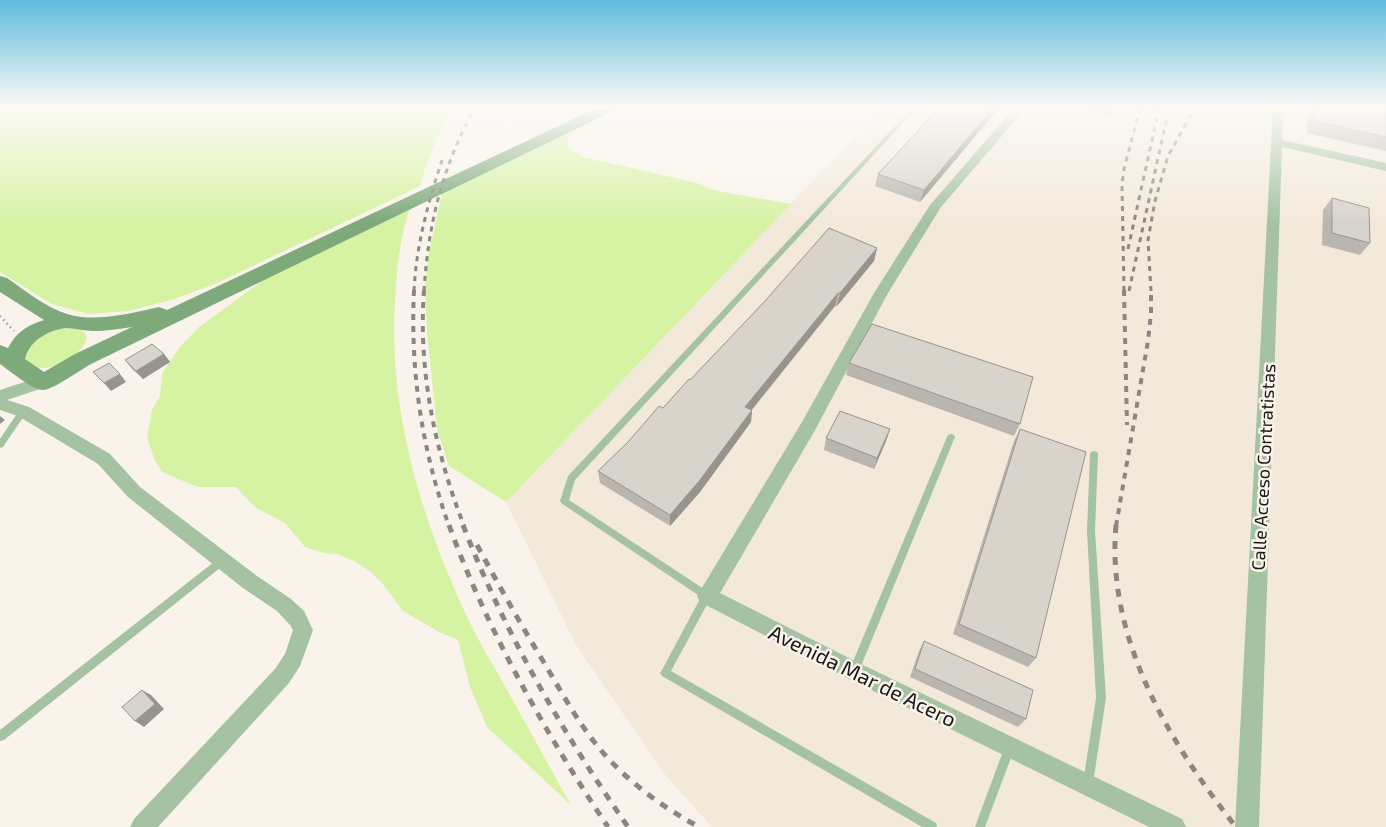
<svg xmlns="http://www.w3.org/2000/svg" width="1386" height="827" font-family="'Exo 2',sans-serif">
  <rect width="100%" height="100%" fill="#f9f3ec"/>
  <path fill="#f3e9db" d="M 882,108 L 1386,108 L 1386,827 L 712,827 L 666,776 L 576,645 L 506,502 Z"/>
  <path fill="#d6f3a3" d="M 0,108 L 450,108 L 426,165 L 420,186 L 215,284 L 171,300 L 129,311 L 88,314 L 52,304 L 0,272 Z
    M 615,108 L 618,108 L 579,128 L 568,138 L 569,148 L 583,157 L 697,183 L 713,190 L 791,204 L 506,502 L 449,466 L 437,429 L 427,331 L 425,289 L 428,257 L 443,189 Z
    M 412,203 C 400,233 397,268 395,300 C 388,413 423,526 472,627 C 482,647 494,667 505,686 C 527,726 549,766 571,805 L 487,727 L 470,687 L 458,640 L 439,632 L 403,611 L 382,583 L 370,571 L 354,561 L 337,554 L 324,553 L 305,547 L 285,523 L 256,508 L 236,487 L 197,487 L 162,472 L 155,461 L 147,437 L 152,410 L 160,396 L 162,374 L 178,349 L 199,327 L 276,271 Z
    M 60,327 C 72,327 82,325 87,337 C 83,355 54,372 35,367 C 31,366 27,363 24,362 L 30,341 Z"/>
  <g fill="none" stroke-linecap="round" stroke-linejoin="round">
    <path stroke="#807d78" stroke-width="2.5" stroke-dasharray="1 4" stroke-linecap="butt" d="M 0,316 L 14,331"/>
    <path fill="#a5c2a3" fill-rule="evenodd" d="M 912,108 L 917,108 L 575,480 L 569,500 L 710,593 L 711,596 L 710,599 L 671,671 L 936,823 L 937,827 L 922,827 L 662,676 L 660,673 L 662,670 L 701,597 L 561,503 L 560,501 L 568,476 Z
      M 23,408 L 26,409 L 27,411 L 26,413 L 3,447 L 0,448 L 0,439 L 20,409 Z
      M 951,434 L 954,435 L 955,437 L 859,671 L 857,674 L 854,676 L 851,674 L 849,671 L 947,437 L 948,435 Z
      M 1094,451 L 1097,452 L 1098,454 L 1095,531 L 1106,698 L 1093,783 L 1092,787 L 1088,788 L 1084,787 L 1083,783 L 1096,698 L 1087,531 L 1090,454 L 1091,452 Z
      M 222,557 L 225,558 L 226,561 L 225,564 L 4,740 L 0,741 L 0,730 L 219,558 Z
      M 1010,742 L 1014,743 L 1015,747 L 985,827 L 975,827 L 1006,743 Z"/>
    <path fill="#a5c2a3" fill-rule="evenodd" d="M 1273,108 L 1284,108 L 1282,140 L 1386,163 L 1386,171 L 1282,147 L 1259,827 L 1235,827 Z
      M 1013,113 L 1019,116 L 941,207 L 888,293 L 814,432 L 720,593 L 861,664 L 1182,819 L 1186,827 L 1149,827 L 847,678 L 700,602 L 697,596 L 802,422 L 874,293 L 930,205 L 1009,114 Z
      M 43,376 L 49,378 L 51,382 L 49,386 L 7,400 L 29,407 L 110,454 L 140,487 L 257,576 L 291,599 L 304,611 L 313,630 L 300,666 L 289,683 L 158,827 L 130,827 L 134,819 L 275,669 L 285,654 L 293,630 L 290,625 L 277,611 L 243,588 L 128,497 L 98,464 L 18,416 L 0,410 L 0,390 Z"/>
    <path fill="#7da97b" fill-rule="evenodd" d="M 597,108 L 616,108 L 613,111 L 91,364 C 80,370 53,390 43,390 C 32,390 9,370 0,364 L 0,345 L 8,348 C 16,332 28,325 44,320 L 0,292 L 0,276 L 7,278 C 26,291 45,307 67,314 C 96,323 131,313 159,307 L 167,310 ZM 132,327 L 75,354 L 44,372 L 25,359 C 29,341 48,330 66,328 C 74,328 84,331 93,331 C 106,331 119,329 132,327 Z"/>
    <path stroke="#8a8681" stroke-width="3" stroke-dasharray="5 5" stroke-linecap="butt" d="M 1128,249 L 1159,108
      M 414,291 C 416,246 428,203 442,160
      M 424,291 C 428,226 442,166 475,108
      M 1124,291 L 1122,184 L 1124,169 L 1140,108
      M 1129,291 L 1169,108
      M 1151,291 L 1148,240 L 1155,201 L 1168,156 L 1191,115 L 1192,108"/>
    <path stroke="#8a8681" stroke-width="4" stroke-dasharray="6 6" stroke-linecap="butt" d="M 414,290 C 410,372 422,450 449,526
      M 424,290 C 418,371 435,451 464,526
      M 1124,290 L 1127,425
      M 1116,526 L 1148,341 L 1151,313 L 1151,290"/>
    <path stroke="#8a8681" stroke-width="5" stroke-dasharray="8 8" stroke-linecap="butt" d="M 449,525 C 486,628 547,736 608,827
      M 463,525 C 504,632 563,733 628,827
      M 1116,525 C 1106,638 1169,742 1236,827
      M 477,545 C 498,584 520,623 543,661 C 558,686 572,712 589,735 C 617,774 657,804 699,827"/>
  </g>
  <path fill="#bab5af" d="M 939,108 L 999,108 L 920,202 L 875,186 L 878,174 Z
    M 1082,108 L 1117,108 L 1112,117 L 1090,112 L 1091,110 Z
    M 1308,108 L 1386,108 L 1386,151 L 1307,133 Z
    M 1332,198 L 1370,243 L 1360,255 L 1322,245 L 1323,210 Z
    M 877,248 L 874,261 L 837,306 L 835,306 L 752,410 L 751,422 L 700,492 L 670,526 L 600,483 L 598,471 L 663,408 L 690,380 Z
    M 164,354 L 170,362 L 143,379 L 131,368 L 125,360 Z
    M 849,363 L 1020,424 L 1014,436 L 846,375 Z
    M 890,429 L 886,441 L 874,469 L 824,450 L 826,438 Z
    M 1020,429 L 1036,658 L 1028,667 L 953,634 L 1014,441 Z
    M 924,641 L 1026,719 L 1018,727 L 910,677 L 919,651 Z"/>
  <path fill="#97948e" d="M 993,108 L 999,108 L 920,202 L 924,190 Z
    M 877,248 L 874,261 L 837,306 L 840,293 Z
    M 838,293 L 835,306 L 744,419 L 745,407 Z
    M 164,354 L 170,362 L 143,379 L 136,371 Z
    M 120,374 L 126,382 L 111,391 L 104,383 Z
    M 752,410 L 751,422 L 700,492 L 670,526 L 670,515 Z
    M 0,416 L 5,420 L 0,424 Z
    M 890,429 L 886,441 L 874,469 L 877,458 Z
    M 142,690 L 151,695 L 164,709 L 144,727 L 135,721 Z"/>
  <path fill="#d8d3cb" stroke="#97948e" d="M 939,108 L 993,108 L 924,190 L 878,174 Z
    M 1315,108 L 1386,108 L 1386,137 L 1315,121 Z
    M 1332,198 L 1369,208 L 1370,243 L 1332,233 Z
    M 829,228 L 877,248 L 840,293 L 838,293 L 745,407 L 752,410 L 700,480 L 670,515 L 598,471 L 628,442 L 659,406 L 663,408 L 689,379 L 690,380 L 765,301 Z
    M 872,324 L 1033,377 L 1020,424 L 849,363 Z
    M 152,344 L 164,354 L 136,371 L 125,360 Z
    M 109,363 L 120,374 L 104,383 L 93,372 Z
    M 840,411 L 890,429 L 877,458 L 826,438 Z
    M 1020,429 L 1086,452 L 1036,658 L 959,624 Z
    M 924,641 L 1033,690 L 1026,719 L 915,669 Z
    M 142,690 L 155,704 L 135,721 L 122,707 Z"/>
  <linearGradient id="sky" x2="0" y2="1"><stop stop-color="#5ebcdc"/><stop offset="0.48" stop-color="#fcfaf6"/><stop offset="1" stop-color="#fcfaf6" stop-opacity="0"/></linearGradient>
  <rect width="1386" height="223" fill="url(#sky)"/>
  <g text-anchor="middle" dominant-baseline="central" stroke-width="5" stroke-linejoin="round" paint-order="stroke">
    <g font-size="18" fill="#181714" stroke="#f9f3ec">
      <text transform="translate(1263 467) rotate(-87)">Calle Acceso Contratistas</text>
    </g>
    <g font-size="21" fill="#181714" stroke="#f9f3ec">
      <text transform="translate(863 675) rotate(26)">Avenida Mar de Acero</text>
    </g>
  </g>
</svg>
